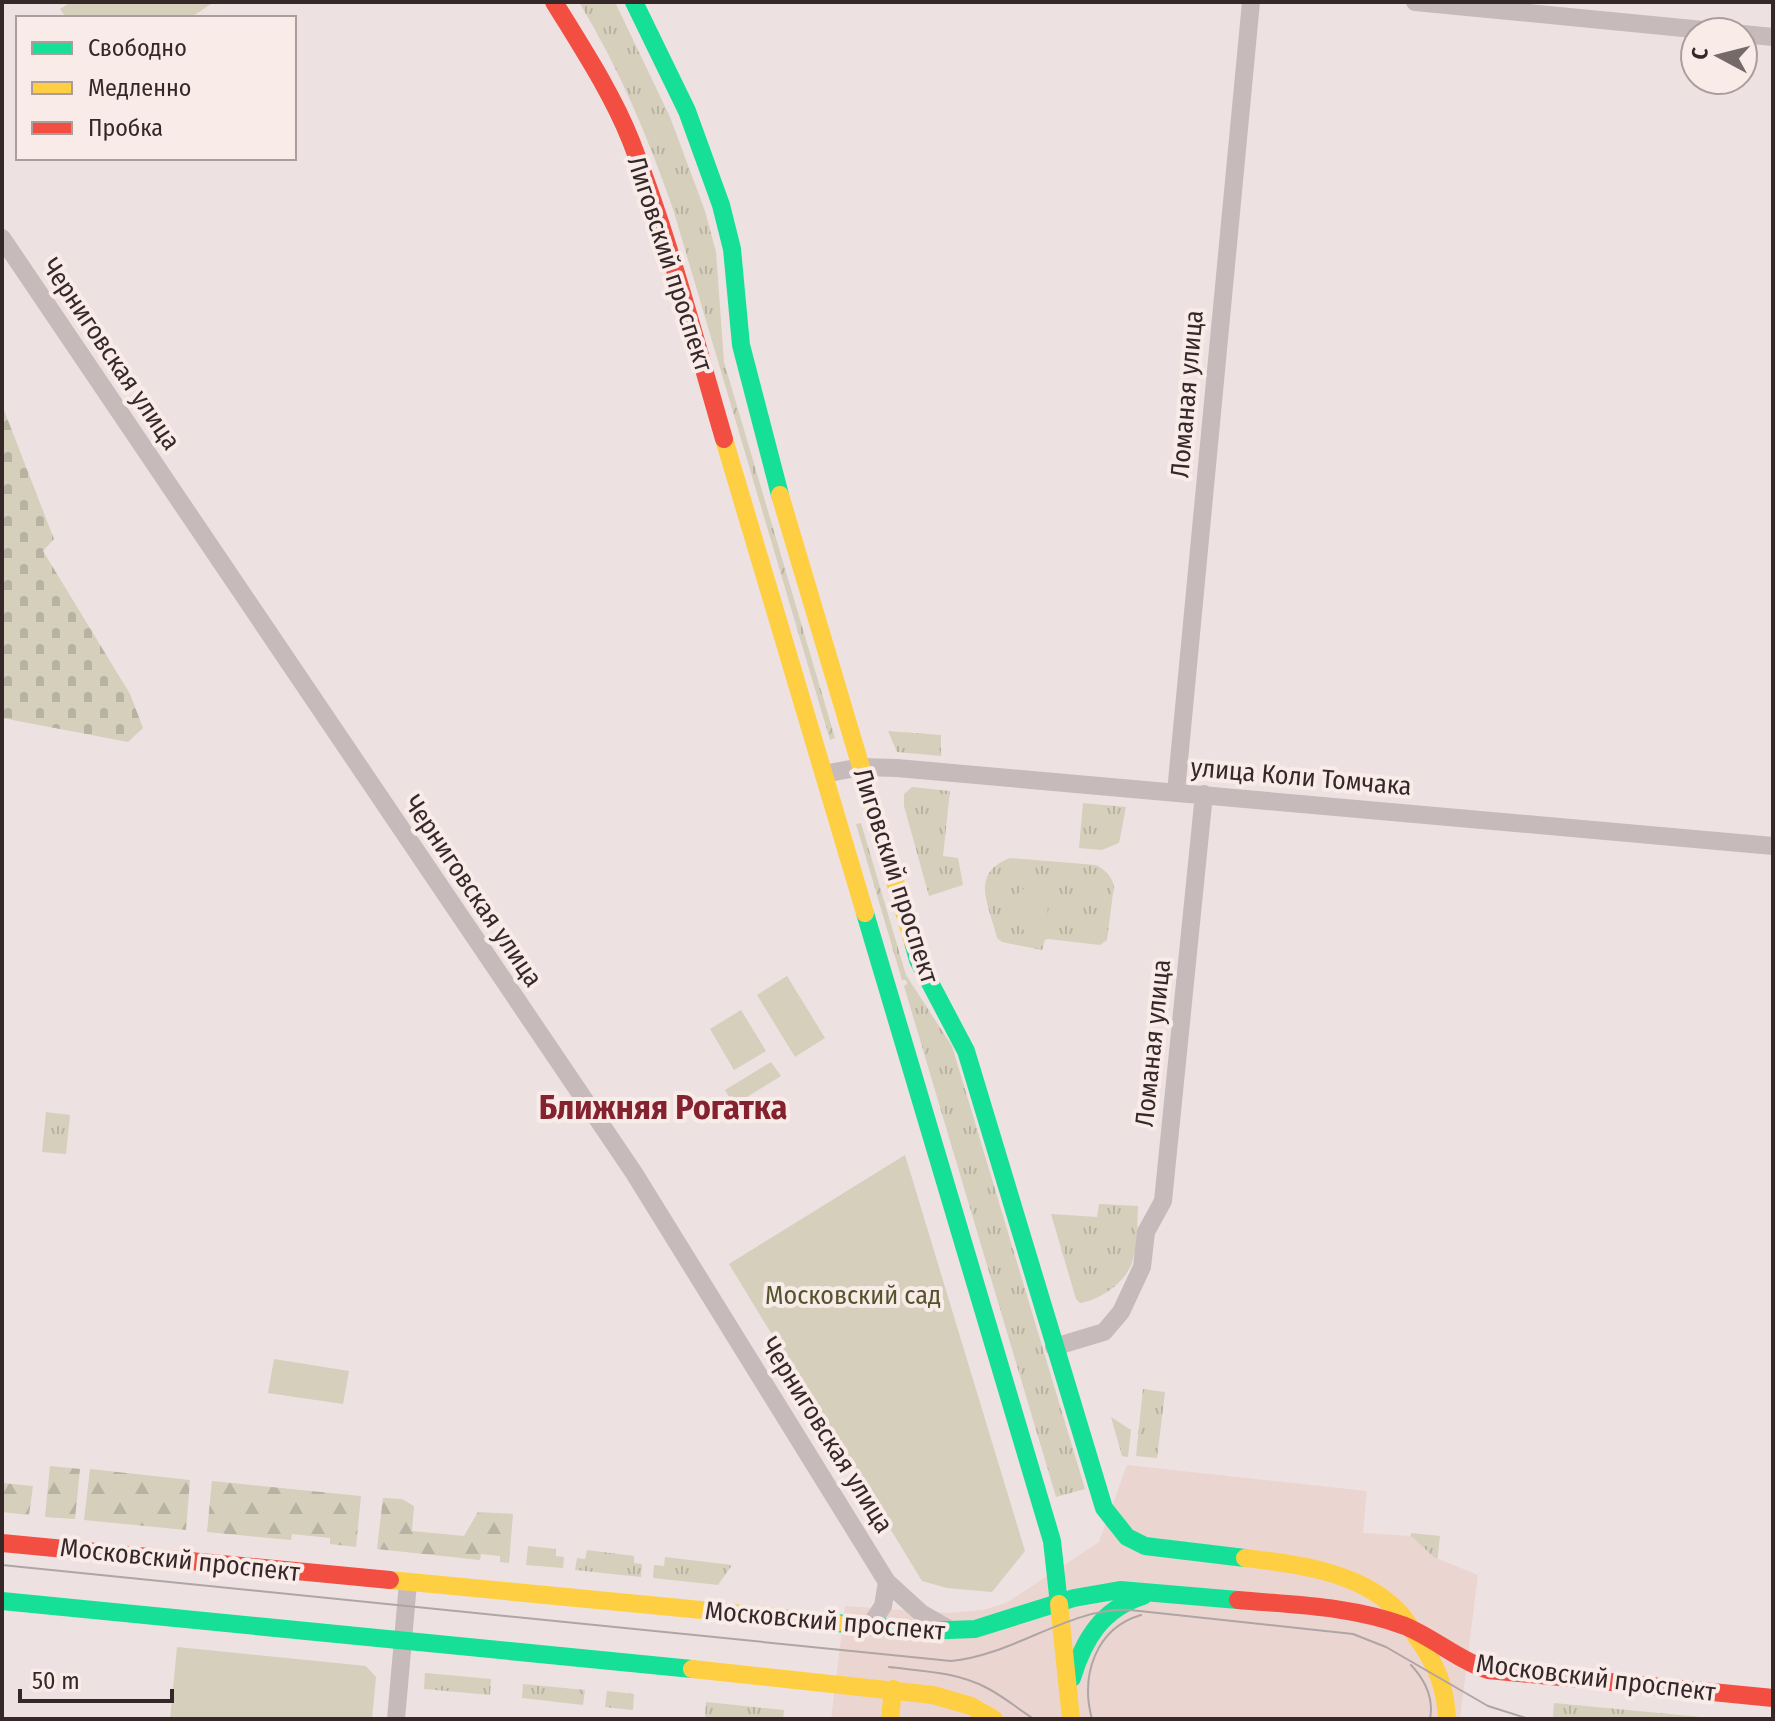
<svg xmlns="http://www.w3.org/2000/svg" width="1775" height="1721" font-family="'Fira Sans Condensed',sans-serif">
  <defs>
    <pattern id="grass-tufts" width="24" height="20" patternUnits="userSpaceOnUse" patternTransform="scale(2)"><rect width="24" height="20" fill="#d5cfbb"/><path d="M3 7l-1-3M5 7V3M7 7l1-3M15 17l-1-3M17 17v-4M19 17l1-3" fill="none" stroke="#b7b2a1"/></pattern>
    <pattern id="forest-firs" width="22" height="20" patternUnits="userSpaceOnUse" patternTransform="scale(2)"><rect width="22" height="20" fill="#d5cfbb"/><path d="M5 1l3.5 6h-7zM16 11l3.5 6h-7z" fill="#b7b2a1"/></pattern>
    <pattern id="cemetery-stones" width="16" height="16" patternUnits="userSpaceOnUse" patternTransform="scale(2)"><rect width="16" height="16" fill="#d5cfbb"/><path d="M2 7V4a2 2 0 0 1 4 0v3zM10 15v-3a2 2 0 0 1 4 0v3z" fill="#b7b2a1"/></pattern>
  </defs>
  <rect width="100%" height="100%" fill="#ede2e1"/>
  <path fill="url(#grass-tufts)" d="M 579,2 L 615,2 L 670,117 L 705,211 L 716,252 L 724,362 L 835,738 L 830,740 L 673,209 C 648,137 619,68 579,2 Z
    M 888,731 L 941,735 L 941,756 L 897,752 Z
    M 912,787 L 950,791 L 943,856 L 958,858 L 963,885 L 929,896 L 904,806 L 904,794 Z
    M 1083,803 L 1126,807 L 1119,843 L 1102,850 L 1079,848 Z
    M 861,823 L 906,975 L 952,1046 L 1085,1489 L 1056,1497 L 904,986 L 907,984 L 906,980 L 902,980 L 856,824 Z
    M 1010,858 L 1096,865 C 1105,870 1110,874 1114,885 L 1107,940 L 1100,945 L 1048,939 L 1045,940 L 1042,950 L 1002,942 L 997,938 C 989,904 969,874 1010,858 Z
    M 46,1112 L 70,1115 L 66,1154 L 42,1152 Z
    M 1099,1204 L 1138,1206 C 1137,1223 1138,1243 1133,1259 C 1128,1281 1101,1300 1080,1303 L 1076,1299 L 1051,1214 L 1097,1217 Z
    M 1143,1389 L 1165,1392 L 1157,1458 L 1136,1456 Z
    M 1111,1417 L 1131,1430 L 1128,1457 L 1122,1456 Z
    M 1411,1533 L 1440,1536 L 1435,1582 L 1408,1564 Z
    M 528,1546 L 556,1549 L 556,1556 L 564,1557 L 563,1568 L 526,1565 Z
    M 587,1550 L 634,1556 L 634,1563 L 642,1564 L 641,1577 L 575,1570 L 577,1558 L 585,1559 Z
    M 665,1557 L 732,1565 L 718,1585 L 653,1578 L 654,1565 L 664,1566 Z
    M 425,1673 L 491,1679 L 490,1695 L 424,1689 Z
    M 523,1684 L 585,1690 L 583,1705 L 522,1698 Z
    M 607,1691 L 634,1694 L 633,1710 L 605,1707 Z
    M 706,1702 L 784,1710 L 783,1719 L 705,1718 Z
    M 1554,1703 L 1722,1719 L 1553,1717 Z"/>
  <path fill="url(#forest-firs)" d="M 50,1466 L 80,1469 L 75,1519 L 45,1517 Z
    M 90,1469 L 190,1480 L 186,1530 L 84,1520 Z
    M 212,1481 L 361,1496 L 356,1547 L 330,1544 L 330,1538 L 292,1534 L 291,1540 L 207,1532 Z
    M 2,1483 L 33,1486 L 29,1515 L 2,1512 Z
    M 383,1498 L 402,1499 L 414,1506 L 412,1531 L 464,1536 L 478,1512 L 513,1514 L 509,1563 L 500,1562 L 500,1556 L 481,1554 L 480,1560 L 377,1549 Z"/>
  <path fill="url(#cemetery-stones)" d="M 2,405 L 54,539 L 43,551 L 130,694 L 143,728 L 128,742 L 2,718 Z"/>
  <path fill="#d5cfbb" d="M 71,2 L 214,2 L 190,18 L 66,18 L 60,9 Z
    M 1025,888 L 1031,898 L 1044,890 L 1048,897 L 1047,925 L 1026,934 L 1005,903 Z
    M 787,976 L 825,1038 L 795,1057 L 757,995 Z
    M 741,1010 L 766,1051 L 734,1070 L 710,1029 Z
    M 771,1062 L 781,1076 L 734,1105 L 725,1090 Z
    M 905,1155 L 1025,1551 L 992,1592 L 947,1588 L 922,1581 L 729,1264 Z
    M 274,1359 L 349,1371 L 343,1404 L 268,1393 Z
    M 177,1647 L 366,1666 L 376,1677 L 372,1719 L 170,1719 Z"/>
  <path fill="#ebd5d0" d="M 1127,1465 L 1367,1491 L 1363,1533 L 1411,1536 L 1434,1557 L 1478,1575 L 1460,1719 L 831,1719 L 845,1606 L 947,1613 L 983,1610 L 1006,1603 L 1099,1542 Z"/>
  <g fill="none" stroke-linecap="round" stroke-linejoin="round">
    <path stroke="#c6bbba" stroke-width="18" d="M 1415,2 L 1724,32
      M 1743,34 L 1773,37
      M 2,238 L 634,1173 L 887,1582 L 921,1613 L 947,1628
      M 824,774 L 861,767 L 897,768 L 1773,846
      M 1176,792 L 1251,2
      M 1054,1347 L 1104,1332 L 1121,1312 L 1142,1267 L 1146,1232 L 1163,1201 L 1204,794
      M 869,1627 L 883,1606 L 887,1582
      M 396,1719 L 408,1583"/>
    <path stroke="#16e098" stroke-width="18" d="M 634,2 L 687,111 L 721,205 L 732,249 L 741,345 L 780,495
      M 865,913 L 1052,1541 L 1059,1604
      M 913,942 L 918,960 L 966,1051 L 1104,1508 L 1127,1537 L 1145,1546 L 1245,1558
      M 2,1601 L 692,1669
      M 836,1623 L 923,1631 L 975,1629 L 1074,1598 L 1120,1590 L 1238,1600
      M 1072,1678 C 1084,1639 1102,1609 1143,1596"/>
    <path stroke="#ffcf43" stroke-width="18" d="M 724,439 L 865,913
      M 780,495 L 913,942
      M 1245,1558 C 1296,1564 1357,1571 1396,1609 C 1405,1617 1411,1629 1418,1639 C 1436,1664 1446,1688 1447,1719
      M 390,1580 L 836,1623
      M 1059,1604 L 1071,1719
      M 692,1669 L 933,1695 L 971,1706 L 994,1719
      M 890,1719 L 893,1689"/>
    <path stroke="#f24e42" stroke-width="18" d="M 554,2 C 581,46 612,93 631,141 C 669,238 695,340 724,439
      M 2,1543 L 390,1580
      M 1238,1600 C 1294,1605 1352,1606 1405,1626 C 1434,1638 1458,1660 1488,1670 L 1773,1698"/>
    <path stroke="#aea5a4" stroke-width="2" d="M 2,1565 L 951,1661 C 1015,1655 1069,1607 1130,1610 L 1353,1634 L 1386,1647 L 1488,1706 L 1529,1719
      M 1411,1665 C 1425,1680 1434,1698 1430,1719
      M 889,1667 C 922,1671 957,1672 987,1688 C 1003,1696 1018,1709 1034,1719
      M 1092,1719 C 1080,1675 1096,1628 1141,1615"/>
  </g>
  <g text-anchor="middle" dominant-baseline="central" stroke-width="8" stroke-linejoin="round" paint-order="stroke">
    <g font-size="26" fill="#362829" stroke="#f9ebe8">
      <text transform="translate(670 264) rotate(72)">Лиговский проспект</text>
      <text transform="translate(111 354) rotate(56)">Черниговская улица</text>
      <text transform="translate(1187 394) rotate(-85)">Ломаная улица</text>
      <text transform="translate(1301 777) rotate(5)">улица Коли Томчака</text>
      <text transform="translate(896 876) rotate(72)">Лиговский проспект</text>
      <text transform="translate(473 891) rotate(56)">Черниговская улица</text>
      <text transform="translate(1153 1043) rotate(-84)">Ломаная улица</text>
      <text transform="translate(827 1435) rotate(58)">Черниговская улица</text>
      <text transform="translate(180 1560) rotate(6)">Московский проспект</text>
      <text transform="translate(825 1621) rotate(5)">Московский проспект</text>
      <text transform="translate(1596 1678) rotate(7)">Московский проспект</text>
    </g>
    <g font-size="26" fill="#54542c" stroke="#f9ebe8">
      <text x="853" y="1295">Московский сад</text>
    </g>
    <g font-size="34" font-weight="bold" fill="#85222f" stroke="#f9ebe8">
      <text x="663" y="1107">Ближняя Рогатка</text>
    </g>
  </g>
  <rect width="1775" height="1721" fill="none" stroke="#362829" stroke-width="8"/>
  <rect x="16" y="16" width="280" height="144" fill="#f9ebe8" stroke="#ab9d9c" stroke-width="2"/>
  <rect x="32" y="42" width="40" height="12" fill="#16e098" stroke="#ab9d9c" stroke-width="2"/>
  <text x="88" y="56" font-size="24" fill="#362829">Свободно</text>
  <rect x="32" y="82" width="40" height="12" fill="#ffcf43" stroke="#ab9d9c" stroke-width="2"/>
  <text x="88" y="96" font-size="24" fill="#362829">Медленно</text>
  <rect x="32" y="122" width="40" height="12" fill="#f24e42" stroke="#ab9d9c" stroke-width="2"/>
  <text x="88" y="136" font-size="24" fill="#362829">Пробка</text>
  <g transform="translate(1719 56) rotate(277)"><circle r="38" fill="#f9ebe8" stroke="#ab9d9c" stroke-width="2"/>
  <path d="M0-6L14 30L0 20L-14 30Z" fill="#766969"/>
  <text y="-12" font-size="22" font-weight="bold" text-anchor="middle" fill="#362829">С</text>
  </g>
  <path d="M20 1689v12h152v-12" fill="none" stroke="#362829" stroke-width="4"/>
  <text x="32" y="1689" font-size="24" fill="#362829" stroke="#f9ebe8" stroke-width="6" paint-order="stroke">50 m</text>
</svg>
